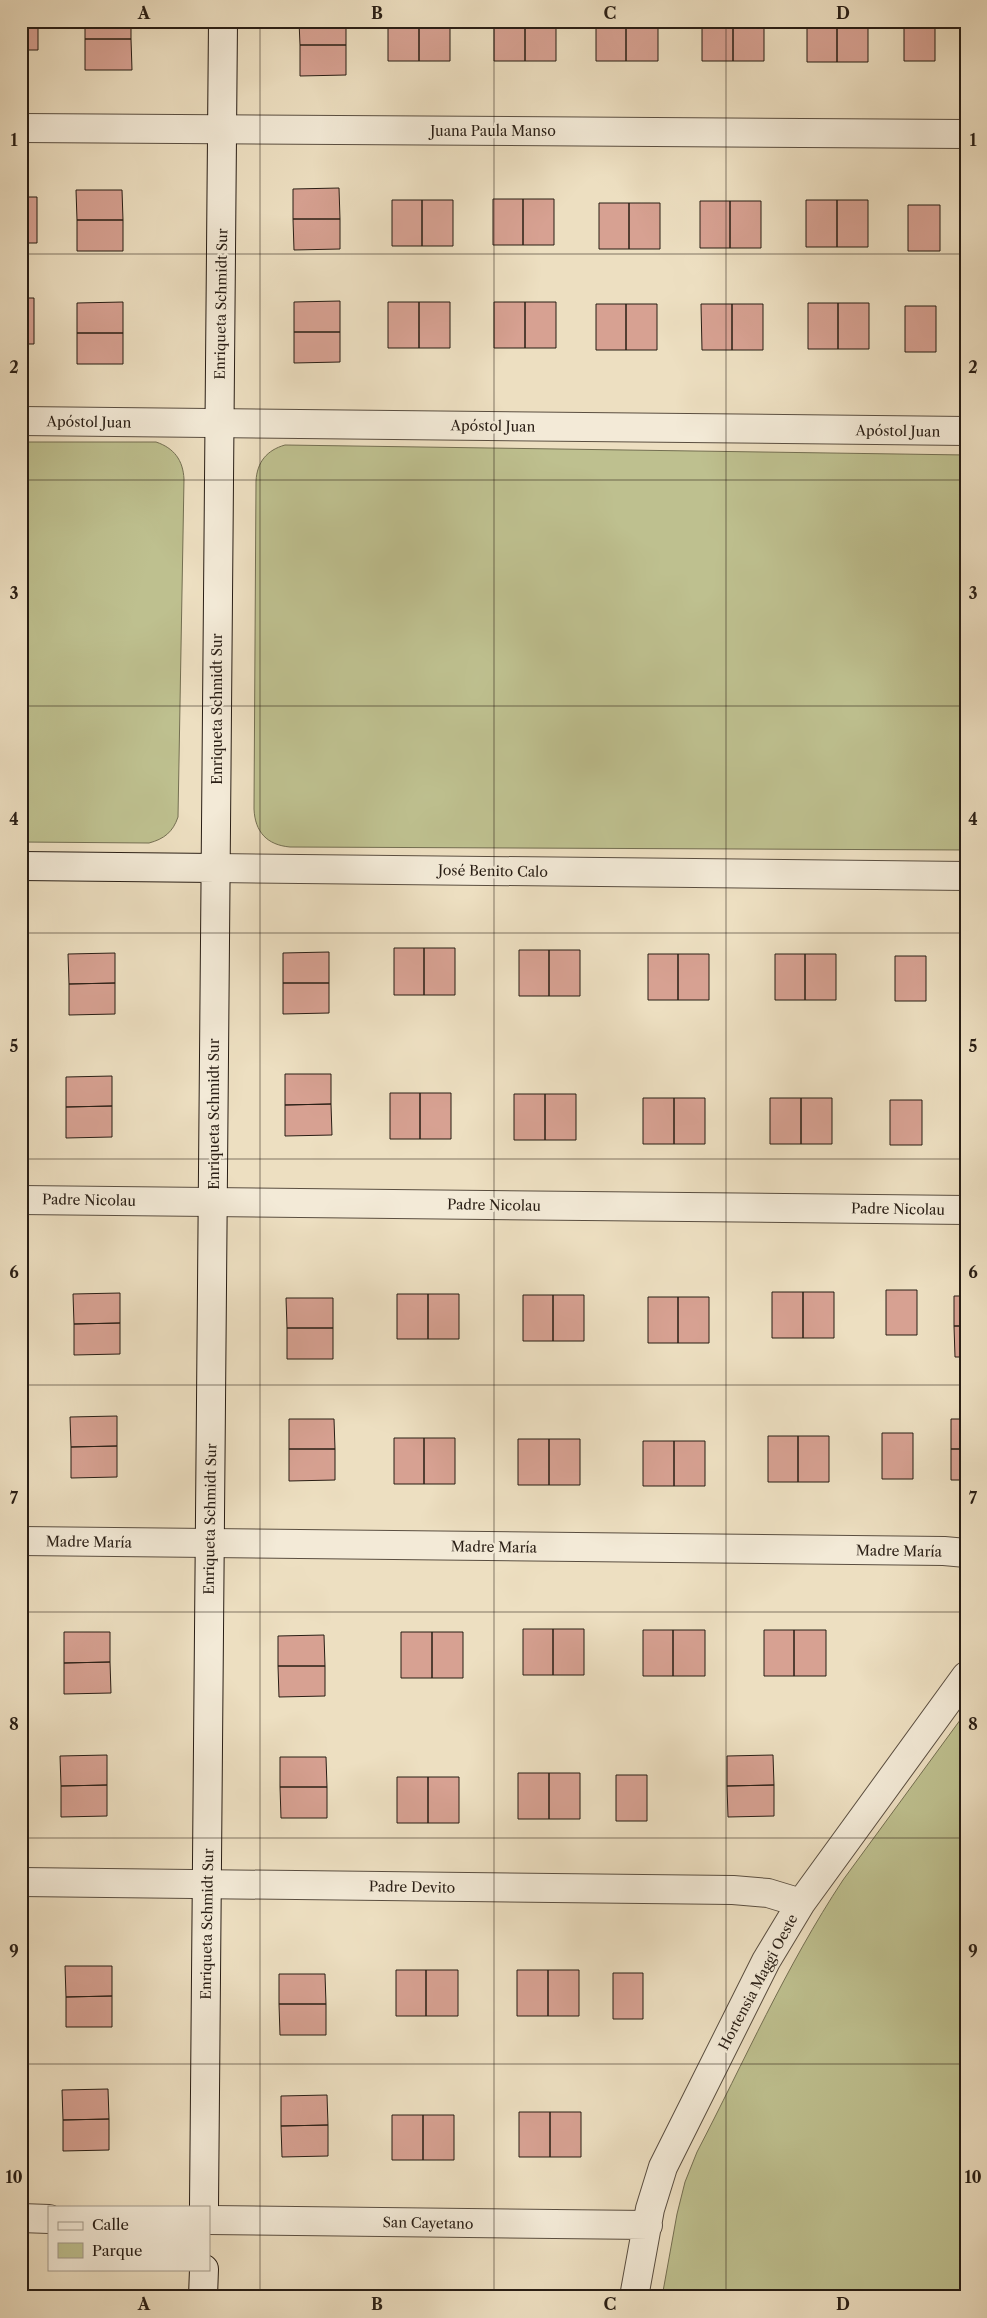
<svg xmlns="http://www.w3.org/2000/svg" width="987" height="2318" font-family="'Libre Caslon Text',serif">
  <rect width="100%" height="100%" fill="#eddfc1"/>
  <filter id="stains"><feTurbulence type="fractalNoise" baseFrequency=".004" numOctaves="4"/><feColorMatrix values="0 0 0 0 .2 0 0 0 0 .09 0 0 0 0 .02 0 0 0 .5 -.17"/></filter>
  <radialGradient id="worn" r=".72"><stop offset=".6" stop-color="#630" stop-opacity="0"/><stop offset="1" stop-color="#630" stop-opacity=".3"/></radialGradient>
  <path fill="#bec08f" stroke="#746f52" d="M 21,442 L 156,442 C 174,448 183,460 184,479 L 178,817 C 173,832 164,839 149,843 L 21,842 Z
    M 285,445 L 966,455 L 966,850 L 290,847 C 267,845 255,832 254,809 L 256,481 C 257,462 267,450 285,445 Z
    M 966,1712 L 966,2297 L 662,2297 L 677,2214 L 685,2182 L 697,2152 C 744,2062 786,1966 843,1880 Z"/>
  <path fill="#d7a192" stroke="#291e15" d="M 21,21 L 38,21 L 38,50 L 21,50 Z
    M 85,21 L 131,21 L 131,39 L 85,39 Z
    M 299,21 L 346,21 L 346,45 L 300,45 Z
    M 388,21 L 419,21 L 419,61 L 388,61 Z
    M 419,21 L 450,21 L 450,61 L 419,61 Z
    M 494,21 L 525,21 L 525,61 L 494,61 Z
    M 525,21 L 556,21 L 556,61 L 525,61 Z
    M 596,21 L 626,21 L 626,61 L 596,61 Z
    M 626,21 L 658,21 L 658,61 L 626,61 Z
    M 702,21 L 733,21 L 733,61 L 702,61 Z
    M 733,21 L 764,21 L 764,61 L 733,61 Z
    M 807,21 L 837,21 L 837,62 L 807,62 Z
    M 837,21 L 868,21 L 868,62 L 837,62 Z
    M 904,21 L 935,21 L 935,61 L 904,61 Z
    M 85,39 L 131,39 L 132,70 L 85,70 Z
    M 300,45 L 346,45 L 346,75 L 300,76 Z
    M 339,188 L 340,219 L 293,219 L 293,189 Z
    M 76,190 L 122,190 L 123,220 L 77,220 Z
    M 21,197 L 37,197 L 37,243 L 21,243 Z
    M 493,199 L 523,199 L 523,245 L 493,245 Z
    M 523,199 L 554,199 L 554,245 L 523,245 Z
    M 392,200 L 422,200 L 422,246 L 392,246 Z
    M 422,200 L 453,200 L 453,246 L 422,246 Z
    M 806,200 L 837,200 L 837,247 L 806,247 Z
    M 837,200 L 868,200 L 868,247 L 837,247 Z
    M 700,201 L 730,201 L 730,248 L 700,248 Z
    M 730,201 L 761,201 L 761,248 L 730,248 Z
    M 599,203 L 629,203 L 629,249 L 599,249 Z
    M 629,203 L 660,203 L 660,249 L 629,249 Z
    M 908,205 L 940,205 L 940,251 L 908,251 Z
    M 293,219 L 340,219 L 340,249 L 294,250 Z
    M 77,220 L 123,220 L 123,251 L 77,251 Z
    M 21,298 L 34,298 L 34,344 L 21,344 Z
    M 340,301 L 340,332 L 294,332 L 294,302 Z
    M 123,302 L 123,333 L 77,333 L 77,303 Z
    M 388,302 L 419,302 L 419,348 L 388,348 Z
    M 419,302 L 450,302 L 450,348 L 419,348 Z
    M 494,302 L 525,302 L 525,348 L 494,348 Z
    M 525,302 L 556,302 L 556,348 L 525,348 Z
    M 808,303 L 838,303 L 838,349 L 808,349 Z
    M 838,303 L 869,303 L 869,349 L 838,349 Z
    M 596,304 L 626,304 L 626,350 L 596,350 Z
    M 626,304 L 657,304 L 657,350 L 626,350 Z
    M 701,304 L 732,304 L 732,350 L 702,350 Z
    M 732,304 L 763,304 L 763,350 L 732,350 Z
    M 905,306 L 936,306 L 936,352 L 905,352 Z
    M 294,332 L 340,332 L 340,362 L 294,363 Z
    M 77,333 L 123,333 L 123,364 L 77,364 Z
    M 394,948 L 424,948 L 424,995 L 394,995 Z
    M 424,948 L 455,948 L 455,995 L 424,995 Z
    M 519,950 L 549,950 L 549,996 L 519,996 Z
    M 549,950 L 580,950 L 580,996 L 549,996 Z
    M 329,952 L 329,983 L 283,983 L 283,953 Z
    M 115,953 L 115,983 L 69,984 L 68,954 Z
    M 648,954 L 678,954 L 678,1000 L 648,1000 Z
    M 678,954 L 709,954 L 709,1000 L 678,1000 Z
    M 775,954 L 805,954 L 805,1000 L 775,1000 Z
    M 805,954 L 836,954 L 836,1000 L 805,1000 Z
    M 895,956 L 926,956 L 926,1001 L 895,1001 Z
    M 964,959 L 966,959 L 966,989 L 964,989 Z
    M 115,983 L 115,1014 L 69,1015 L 69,984 Z
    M 283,983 L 329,983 L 329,1013 L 283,1014 Z
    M 964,989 L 966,989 L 966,1021 L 964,1021 Z
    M 285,1074 L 331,1074 L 331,1104 L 285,1105 Z
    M 112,1076 L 112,1106 L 66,1107 L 66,1077 Z
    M 961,1082 L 966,1082 L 966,1113 L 961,1113 Z
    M 390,1093 L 420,1093 L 420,1139 L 390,1139 Z
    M 420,1093 L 451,1093 L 451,1139 L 420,1139 Z
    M 514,1094 L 545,1094 L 545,1140 L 514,1140 Z
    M 545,1094 L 576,1094 L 576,1140 L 545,1140 Z
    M 643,1098 L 674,1098 L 674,1144 L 643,1144 Z
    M 674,1098 L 705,1098 L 705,1144 L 674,1144 Z
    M 770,1098 L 801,1098 L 801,1144 L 770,1144 Z
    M 801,1098 L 832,1098 L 832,1144 L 801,1144 Z
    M 890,1100 L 922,1100 L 922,1145 L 890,1145 Z
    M 331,1104 L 332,1135 L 285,1136 L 285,1105 Z
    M 112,1106 L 112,1137 L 66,1138 L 66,1107 Z
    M 961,1113 L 966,1113 L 966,1144 L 961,1144 Z
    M 886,1290 L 917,1290 L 917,1335 L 886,1335 Z
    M 772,1292 L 803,1292 L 803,1338 L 772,1338 Z
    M 803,1292 L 834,1292 L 834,1338 L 803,1338 Z
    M 120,1293 L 120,1323 L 74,1324 L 73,1294 Z
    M 397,1294 L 428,1294 L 428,1339 L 397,1339 Z
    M 428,1294 L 459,1294 L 459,1339 L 428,1339 Z
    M 523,1295 L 553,1295 L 553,1341 L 523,1341 Z
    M 553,1295 L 584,1295 L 584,1341 L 553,1341 Z
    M 954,1296 L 966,1296 L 966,1326 L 954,1326 Z
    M 648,1297 L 678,1297 L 678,1343 L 648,1343 Z
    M 678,1297 L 709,1297 L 709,1343 L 678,1343 Z
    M 286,1298 L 333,1298 L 333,1328 L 287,1328 Z
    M 120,1323 L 120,1354 L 74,1355 L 74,1324 Z
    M 954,1326 L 966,1326 L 966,1357 L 955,1357 Z
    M 287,1328 L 333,1328 L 333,1359 L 287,1359 Z
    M 117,1416 L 117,1446 L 71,1447 L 70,1417 Z
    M 289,1419 L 334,1419 L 335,1449 L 289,1449 Z
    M 951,1419 L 966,1419 L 966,1449 L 951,1449 Z
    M 882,1433 L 913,1433 L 913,1479 L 882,1479 Z
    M 768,1436 L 798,1436 L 798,1482 L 768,1482 Z
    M 798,1436 L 829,1436 L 829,1482 L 798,1482 Z
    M 394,1438 L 424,1438 L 424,1484 L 394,1484 Z
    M 424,1438 L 455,1438 L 455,1484 L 424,1484 Z
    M 518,1439 L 549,1439 L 549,1485 L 518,1485 Z
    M 549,1439 L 580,1439 L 580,1485 L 549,1485 Z
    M 643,1441 L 674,1441 L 674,1486 L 643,1486 Z
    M 674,1441 L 705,1441 L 705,1486 L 674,1486 Z
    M 117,1446 L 117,1477 L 71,1478 L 71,1447 Z
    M 289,1449 L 335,1449 L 335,1480 L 289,1481 Z
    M 951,1449 L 966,1449 L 966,1480 L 951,1480 Z
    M 523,1629 L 553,1629 L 553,1675 L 523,1675 Z
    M 553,1629 L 584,1629 L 584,1675 L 553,1675 Z
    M 643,1630 L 673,1630 L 673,1676 L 643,1676 Z
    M 673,1630 L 705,1630 L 705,1676 L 673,1676 Z
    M 764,1630 L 794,1630 L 794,1676 L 764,1676 Z
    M 794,1630 L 826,1630 L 826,1676 L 794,1676 Z
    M 64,1632 L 110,1632 L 110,1662 L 64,1663 Z
    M 401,1632 L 432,1632 L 432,1678 L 401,1678 Z
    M 432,1632 L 463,1632 L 463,1678 L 432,1678 Z
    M 324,1635 L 325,1666 L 278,1666 L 278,1636 Z
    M 110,1662 L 111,1693 L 64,1694 L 64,1663 Z
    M 278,1666 L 325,1666 L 325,1696 L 279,1697 Z
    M 107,1755 L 107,1785 L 61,1786 L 60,1756 Z
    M 773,1755 L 774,1785 L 727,1786 L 727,1756 Z
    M 280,1757 L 326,1757 L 327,1787 L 280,1787 Z
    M 518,1773 L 549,1773 L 549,1819 L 518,1819 Z
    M 549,1773 L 580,1773 L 580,1819 L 549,1819 Z
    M 616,1775 L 647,1775 L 647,1821 L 616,1821 Z
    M 397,1777 L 428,1777 L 428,1823 L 397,1823 Z
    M 428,1777 L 459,1777 L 459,1823 L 428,1823 Z
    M 107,1785 L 107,1816 L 61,1817 L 61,1786 Z
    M 774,1785 L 774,1816 L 728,1817 L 727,1786 Z
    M 280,1787 L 327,1787 L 327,1818 L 281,1818 Z
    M 65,1966 L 112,1966 L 112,1996 L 66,1997 Z
    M 396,1970 L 426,1970 L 426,2016 L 396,2016 Z
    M 426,1970 L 458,1970 L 458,2016 L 426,2016 Z
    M 517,1970 L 548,1970 L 548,2016 L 517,2016 Z
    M 548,1970 L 579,1970 L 579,2016 L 548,2016 Z
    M 613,1973 L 643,1973 L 643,2019 L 613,2019 Z
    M 279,1974 L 325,1974 L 326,2004 L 279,2004 Z
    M 112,1996 L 112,2027 L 66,2027 L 66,1997 Z
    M 279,2004 L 326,2004 L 326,2035 L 280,2035 Z
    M 108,2089 L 109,2119 L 63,2120 L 62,2090 Z
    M 327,2095 L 328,2125 L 281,2126 L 281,2096 Z
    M 519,2112 L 550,2112 L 550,2157 L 519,2157 Z
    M 550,2112 L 581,2112 L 581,2157 L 550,2157 Z
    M 392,2115 L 423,2115 L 423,2160 L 392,2160 Z
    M 423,2115 L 454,2115 L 454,2160 L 423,2160 Z
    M 109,2119 L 109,2150 L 63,2151 L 63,2120 Z
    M 328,2125 L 328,2156 L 282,2157 L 281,2126 Z"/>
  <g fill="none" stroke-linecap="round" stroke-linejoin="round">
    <defs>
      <path id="street" d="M 21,128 L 966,134
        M 21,421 L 966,431
        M 216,868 L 966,876
        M 21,1200 L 966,1210
        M 21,1541 L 944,1551 L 966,1553
        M 21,1882 L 733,1890 L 768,1893 L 801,1903
        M 21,2218 L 49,2219
        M 209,2220 L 648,2225
        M 634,2297 L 650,2209 L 663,2167 L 766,1961 L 801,1903 L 966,1676"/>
      <path id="secondary" d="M 21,866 L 216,868
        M 204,2207 L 223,21
        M 203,2297 L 204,2269"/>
    </defs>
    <use href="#street" stroke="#5a4e40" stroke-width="30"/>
    <use href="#secondary" stroke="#291e15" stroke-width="30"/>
    <use href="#street" stroke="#f3ead7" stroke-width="28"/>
    <use href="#secondary" stroke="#f3ead7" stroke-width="28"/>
  </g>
  <path fill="none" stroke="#291e15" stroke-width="1" stroke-opacity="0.55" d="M 260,21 L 260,2297M 494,21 L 494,2297M 726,21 L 726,2297M 21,254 L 966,254M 21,480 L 966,480M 21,706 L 966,706M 21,933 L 966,933M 21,1159 L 966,1159M 21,1385 L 966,1385M 21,1612 L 966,1612M 21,1838 L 966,1838M 21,2064 L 966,2064"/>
  <g text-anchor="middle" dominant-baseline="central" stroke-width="4.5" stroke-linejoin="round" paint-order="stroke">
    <g font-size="14" fill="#291e15" stroke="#f3ead7">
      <text x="493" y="131">Juana Paula Manso</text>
      <text transform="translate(221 304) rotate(-89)">Enriqueta Schmidt Sur</text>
      <text transform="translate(89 422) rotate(1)">Apóstol Juan</text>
      <text transform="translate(493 426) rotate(1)">Apóstol Juan</text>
      <text transform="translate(898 431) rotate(1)">Apóstol Juan</text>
      <text transform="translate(217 709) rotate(-90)">Enriqueta Schmidt Sur</text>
      <text transform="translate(493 871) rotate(1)">José Benito Calo</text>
      <text transform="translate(214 1114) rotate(-90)">Enriqueta Schmidt Sur</text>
      <text transform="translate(89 1200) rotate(1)">Padre Nicolau</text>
      <text transform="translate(494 1205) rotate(1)">Padre Nicolau</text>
      <text transform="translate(898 1209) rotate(1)">Padre Nicolau</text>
      <text transform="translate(210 1519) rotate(-89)">Enriqueta Schmidt Sur</text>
      <text transform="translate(89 1542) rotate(1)">Madre María</text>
      <text transform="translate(494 1547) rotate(1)">Madre María</text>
      <text transform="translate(899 1551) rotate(1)">Madre María</text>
      <text transform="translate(412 1887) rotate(1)">Padre Devito</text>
      <text transform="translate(207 1924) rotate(-89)">Enriqueta Schmidt Sur</text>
      <text transform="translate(758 1982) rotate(-62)">Hortensia Maggi Oeste</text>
      <text transform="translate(428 2223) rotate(1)">San Cayetano</text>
    </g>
  </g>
  <rect width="987" height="2318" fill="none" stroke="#eddfc1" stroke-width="55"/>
  <rect x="48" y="2206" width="162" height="65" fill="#f3ead7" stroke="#a29889"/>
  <rect x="58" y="2222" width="25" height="8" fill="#f3ead7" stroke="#a29889"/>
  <text x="92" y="2230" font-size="15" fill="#291e15">Calle</text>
  <rect x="58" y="2243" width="25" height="15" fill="#bec08f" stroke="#a29889"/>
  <text x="92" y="2256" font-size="15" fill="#291e15">Parque</text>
  <rect x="28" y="28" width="932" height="2262" fill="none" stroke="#291e15" stroke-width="2"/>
  <g font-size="16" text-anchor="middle" font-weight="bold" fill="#291e15">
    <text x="144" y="19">A</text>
    <text x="377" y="19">B</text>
    <text x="610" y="19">C</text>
    <text x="843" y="19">D</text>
    <text x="14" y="146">1</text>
    <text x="973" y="146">1</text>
    <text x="14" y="373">2</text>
    <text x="973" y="373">2</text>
    <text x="14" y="599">3</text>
    <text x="973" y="599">3</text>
    <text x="14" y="825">4</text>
    <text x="973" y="825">4</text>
    <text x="14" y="1052">5</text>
    <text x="973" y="1052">5</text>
    <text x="14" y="1278">6</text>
    <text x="973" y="1278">6</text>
    <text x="14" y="1504">7</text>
    <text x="973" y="1504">7</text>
    <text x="14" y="1730">8</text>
    <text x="973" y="1730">8</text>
    <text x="14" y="1957">9</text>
    <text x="973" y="1957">9</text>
    <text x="14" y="2183">10</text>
    <text x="973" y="2183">10</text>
    <text x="144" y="2310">A</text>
    <text x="377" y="2310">B</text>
    <text x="610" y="2310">C</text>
    <text x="843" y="2310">D</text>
  </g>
  <rect width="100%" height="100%" filter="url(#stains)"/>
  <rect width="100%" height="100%" fill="url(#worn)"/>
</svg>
